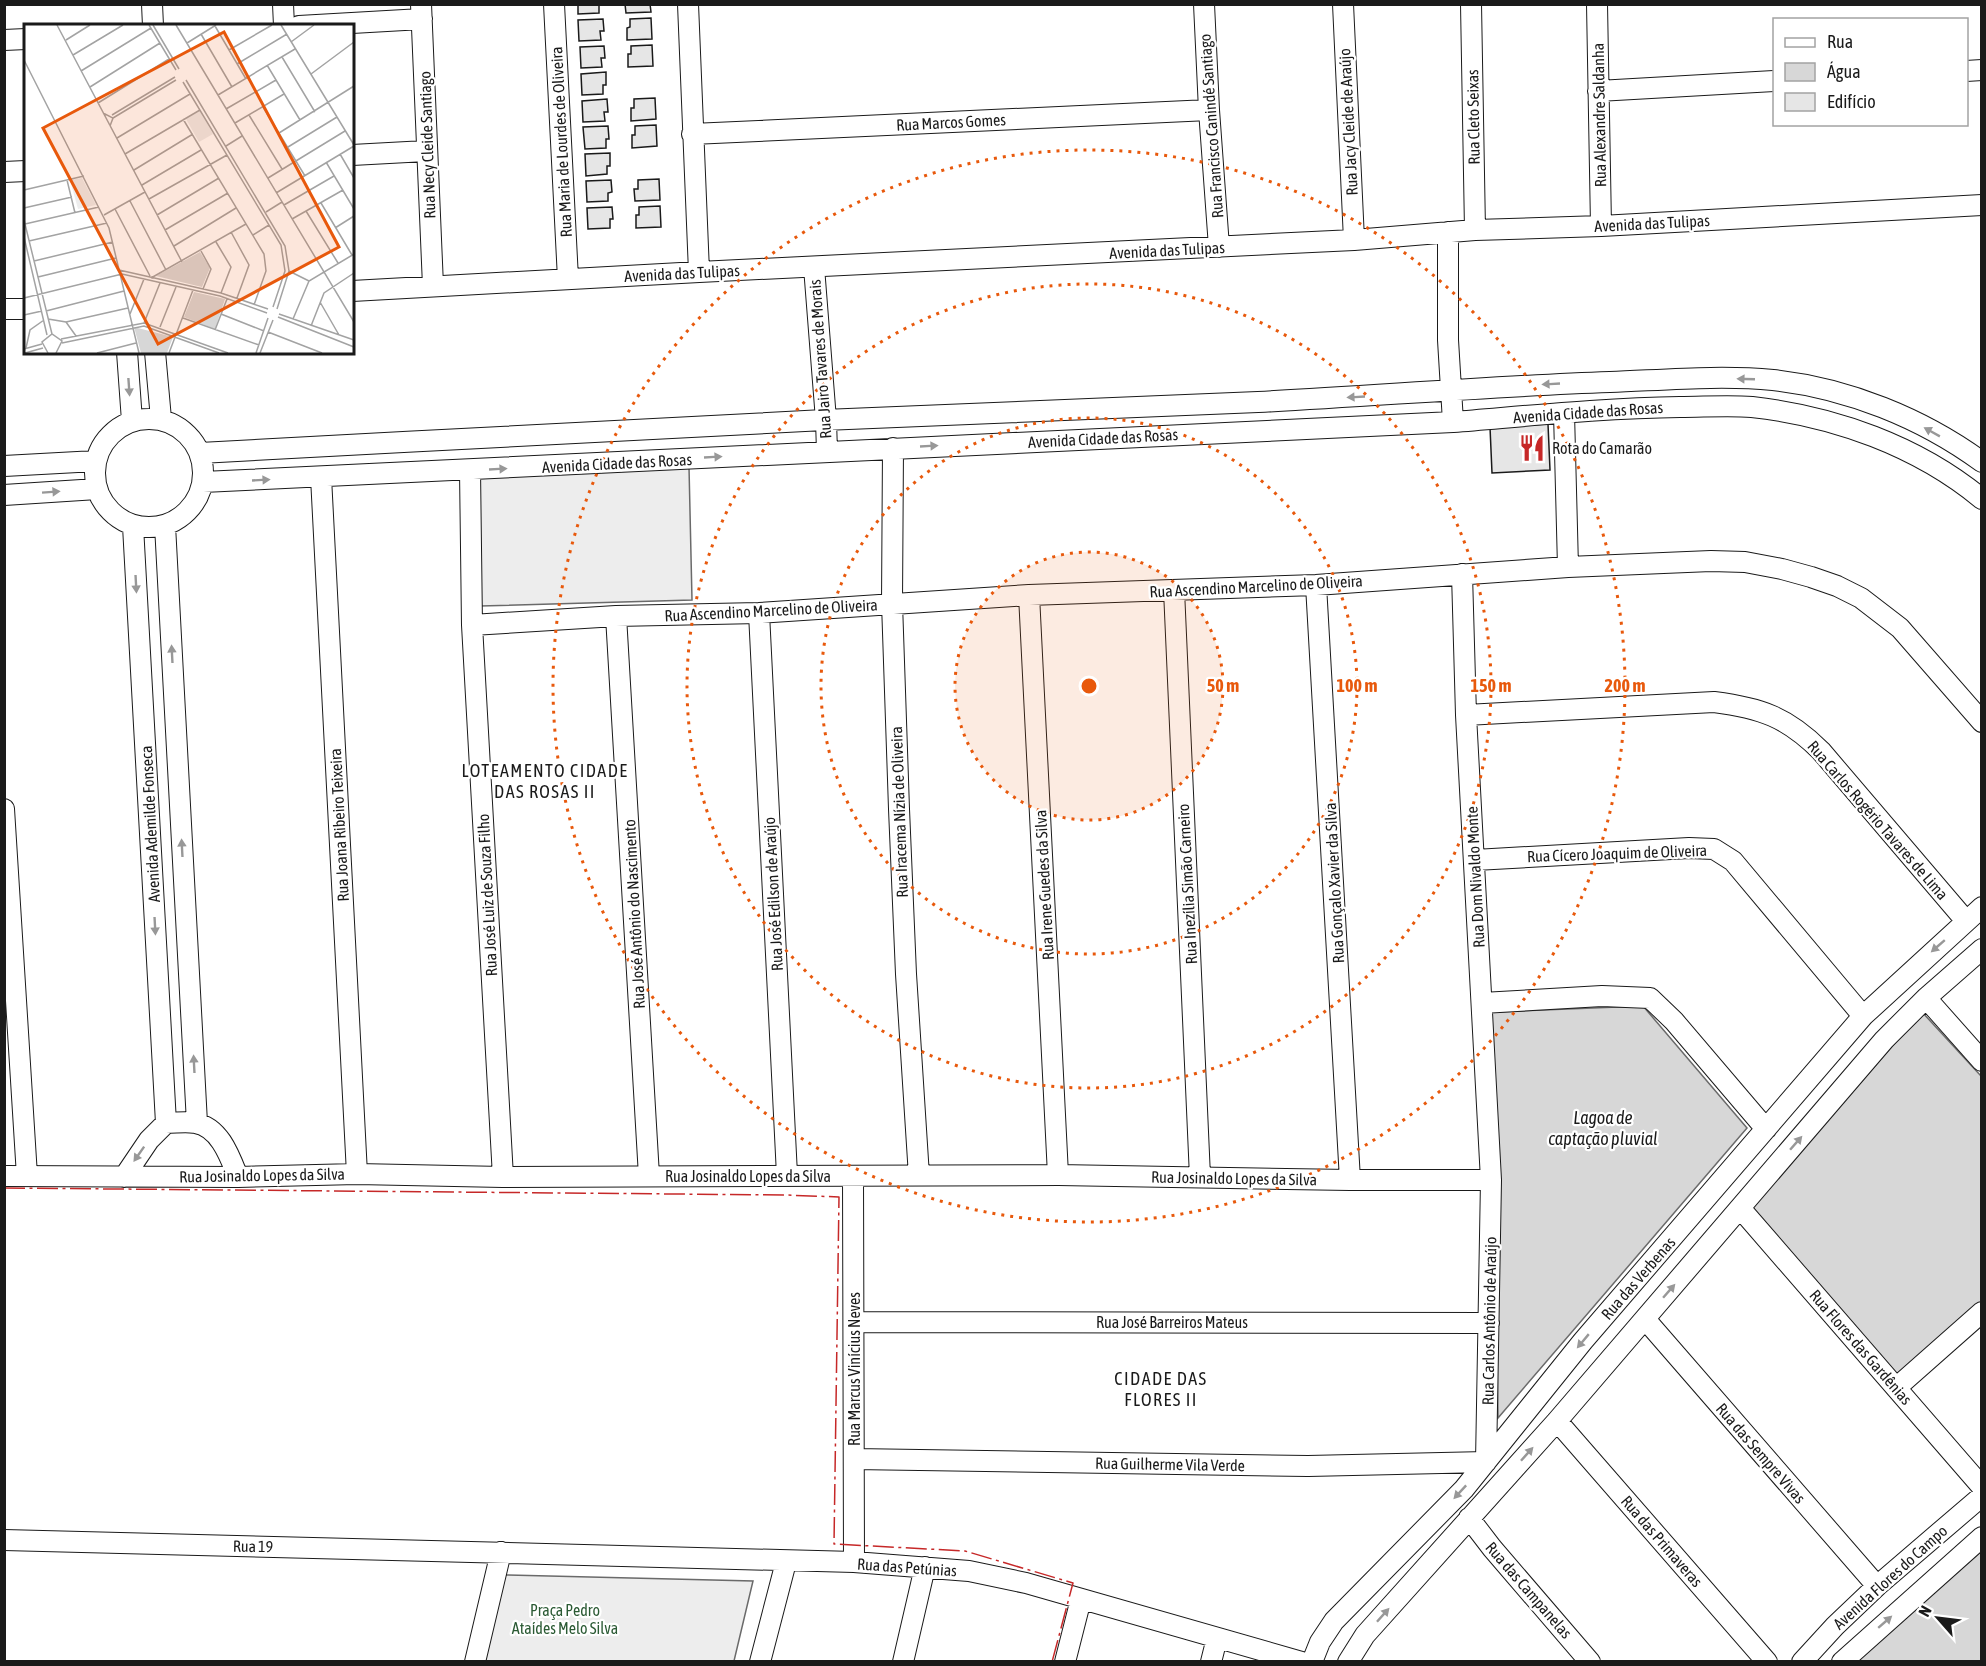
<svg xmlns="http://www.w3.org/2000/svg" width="1986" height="1666" font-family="'Asap Condensed',sans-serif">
  <rect width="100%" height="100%" fill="#fff"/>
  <path fill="#ededed" stroke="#6a6a6a" stroke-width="1.5" d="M 689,467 L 692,600 L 480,606 L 479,477 Z
    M 505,1575 L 753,1581 L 734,1661 L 481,1662 Z"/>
  <path fill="#d7d7d7" stroke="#6a6a6a" stroke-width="1.5" d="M 1643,1006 L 1747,1128 L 1498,1418 L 1492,1012 Z
    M 1922,1012 L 1981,1076 L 1981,1302 L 1897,1375 L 1751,1208 Z
    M 1981,1542 L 1981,1661 L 1848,1662 Z"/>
  <path fill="#e6e6e6" stroke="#1a1a1a" stroke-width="1.5" d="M 578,4 L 602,4 L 602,5 L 599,5 L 599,13 L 578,14 Z
    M 625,4 L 650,4 L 651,12 L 626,13 Z
    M 651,18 L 652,39 L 627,40 L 627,28 L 630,27 L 630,19 Z
    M 603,19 L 604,31 L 600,31 L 601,40 L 579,41 L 578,20 Z
    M 652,45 L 653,66 L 628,67 L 628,54 L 631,54 L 631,46 Z
    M 604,46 L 605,58 L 601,58 L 602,67 L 581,68 L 580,47 Z
    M 606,72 L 606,85 L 603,85 L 603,94 L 582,95 L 581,74 Z
    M 655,98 L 656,119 L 631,121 L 631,108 L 634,108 L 634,99 Z
    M 607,99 L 608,112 L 604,112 L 605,121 L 583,122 L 582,101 Z
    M 656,125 L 657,146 L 632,148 L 632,135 L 635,135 L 635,126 Z
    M 608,126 L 609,139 L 606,139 L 606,148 L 585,149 L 583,127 Z
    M 610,153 L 610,166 L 607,166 L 607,174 L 586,176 L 585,154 Z
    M 659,179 L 660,200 L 635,201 L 634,189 L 638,189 L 638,180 Z
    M 611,180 L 612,192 L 608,193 L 608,201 L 587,202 L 586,181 Z
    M 660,206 L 661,227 L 636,228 L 636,215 L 639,215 L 639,207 Z
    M 612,207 L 613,219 L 610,219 L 610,228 L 588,229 L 587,208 Z
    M 1548,424 L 1550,470 L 1492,473 L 1490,427 Z"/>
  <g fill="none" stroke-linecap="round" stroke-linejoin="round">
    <defs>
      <path id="minor" d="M 152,4 L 153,26
        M 283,4 L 284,26
        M 421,4 L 433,286
        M 554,4 L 568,279
        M 688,4 L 699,272
        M 1204,4 L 1209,110 L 1219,247
        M 1343,4 L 1354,240
        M 1471,4 L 1475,230
        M 1597,4 L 1601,226
        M 299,26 L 422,19
        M 4,40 L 26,39
        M 1966,71 L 1982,70
        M 1598,91 L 1774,81
        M 692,134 L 1209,110
        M 352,155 L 426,151
        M 4,172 L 26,171
        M 1448,232 L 1448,340 L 1453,422
        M 814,267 L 826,420 L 827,452
        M 352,291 L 699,272 L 1354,240 L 1475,230 L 1601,226 L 1982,205
        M 4,309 L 26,309
        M 127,352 L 132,421
        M 155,352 L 161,419
        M 1564,413 L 1568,567
        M95 473a54 54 0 1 1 108 0a54 54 0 1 1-108 0Z
        M 893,448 L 892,603 L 899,809 L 906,974 L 919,1176
        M 200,453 C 408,442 616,430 824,420 C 968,413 1113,409 1258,402 C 1375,396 1493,386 1610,382 C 1664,380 1720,375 1773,380 C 1847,388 1922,418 1982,462
        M 4,466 L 96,461
        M 470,470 L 472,625 L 503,1177
        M 321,477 L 357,1174
        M 203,482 L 1453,422 C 1528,416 1604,408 1680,407 C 1703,407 1729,405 1752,407 C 1834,416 1918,446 1982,499
        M 4,495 L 97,489
        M 165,525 L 197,1123
        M 133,526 L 166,1123
        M 1462,574 L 1466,715 L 1491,1180 L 1486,1462
        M 1316,585 L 1350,1180
        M 1174,590 L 1200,1177
        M 1029,595 L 1058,1175
        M 759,613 L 787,1175
        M 616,616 L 649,1176
        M 472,625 L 616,616 L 759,613 L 1029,595 L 1316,585 L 1568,567 L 1711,561 L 1745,562 L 1782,569 L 1811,577 L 1837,586 L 1861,598 L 1900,628 L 1982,722
        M 1466,715 L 1714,702 C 1761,708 1787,717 1821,751 L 1966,921
        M 4,809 L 27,1176
        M 1475,860 L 1689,848 L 1714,849 L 1733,861 L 1863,1016
        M 1926,998 L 1982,1061
        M 1482,1003 L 1602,996 L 1650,998 L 1674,1021 L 1766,1129
        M 4,1176 L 238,1177 L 357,1174 L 503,1177 L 1058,1175 L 1350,1180 L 1491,1180
        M 853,1176 L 854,1562
        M 124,1177 L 149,1140 L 166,1123 C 176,1123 186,1121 195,1123 C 220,1127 230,1157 238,1177
        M 1740,1208 L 1982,1487
        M 1645,1319 L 1877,1586
        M 854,1322 L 1489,1323
        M 1896,1388 L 1982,1312
        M 1557,1421 L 1767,1662
        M 854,1459 L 1308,1466 L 1486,1462
        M 1469,1518 L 1492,1548 L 1590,1662
        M 4,1540 L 854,1562 L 969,1571 L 1026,1583 L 1302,1662
        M 475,1662 L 501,1552
        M 760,1662 L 786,1562
        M 903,1662 L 925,1567
        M 1065,1662 L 1081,1599
        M 1211,1662 L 1217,1638
        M 1312,1662 L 1320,1642 L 1334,1621 L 1464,1489 L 1583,1341 L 1863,1016 L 1982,907
        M 1348,1662 L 1365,1635 L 1557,1421 L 1884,1040 L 1926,998 L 1982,949
        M 1802,1662 L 1835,1626 L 1877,1586 L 1982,1496
        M 1842,1662 L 1982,1537"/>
    </defs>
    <use href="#minor" stroke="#1a1a1a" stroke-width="22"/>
    <use href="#minor" stroke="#fff" stroke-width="20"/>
    <path stroke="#c62828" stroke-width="1.5" stroke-dasharray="21 4.5 3 4.5" stroke-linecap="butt" d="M 4,1188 L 786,1195 L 839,1197 L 834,1544 L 965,1551 L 1073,1583 L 1052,1662"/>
  </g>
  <defs><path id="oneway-solid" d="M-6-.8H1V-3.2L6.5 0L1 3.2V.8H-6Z" transform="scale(1.5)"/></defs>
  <g fill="#989898">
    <use href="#oneway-solid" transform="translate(1746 379) rotate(-178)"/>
    <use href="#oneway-solid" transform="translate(1551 384) rotate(177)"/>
    <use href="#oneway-solid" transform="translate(129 387) rotate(86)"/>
    <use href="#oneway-solid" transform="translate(1356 397) rotate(177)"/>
    <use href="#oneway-solid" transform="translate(1932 432) rotate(-151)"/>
    <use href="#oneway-solid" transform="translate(929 446) rotate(-3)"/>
    <use href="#oneway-solid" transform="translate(713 457) rotate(-3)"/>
    <use href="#oneway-solid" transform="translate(498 469) rotate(-3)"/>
    <use href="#oneway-solid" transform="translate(261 480) rotate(-3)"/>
    <use href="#oneway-solid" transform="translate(51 492) rotate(-4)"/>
    <use href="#oneway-solid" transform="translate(136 584) rotate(87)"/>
    <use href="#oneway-solid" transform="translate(172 654) rotate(-93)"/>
    <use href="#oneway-solid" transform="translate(182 848) rotate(-93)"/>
    <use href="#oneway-solid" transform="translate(155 926) rotate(87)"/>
    <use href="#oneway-solid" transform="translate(1938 946) rotate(139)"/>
    <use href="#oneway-solid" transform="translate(194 1064) rotate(-93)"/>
    <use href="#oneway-solid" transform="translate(1796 1143) rotate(-49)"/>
    <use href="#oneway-solid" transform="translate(139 1154) rotate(125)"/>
    <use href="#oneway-solid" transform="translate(1669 1291) rotate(-49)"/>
    <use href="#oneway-solid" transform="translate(1583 1341) rotate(130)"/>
    <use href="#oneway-solid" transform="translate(1527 1454) rotate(-48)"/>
    <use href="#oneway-solid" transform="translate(1460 1492) rotate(133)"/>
    <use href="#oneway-solid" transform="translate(1383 1615) rotate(-48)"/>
    <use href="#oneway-solid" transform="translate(1885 1622) rotate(-41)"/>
  </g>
  <circle cx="1089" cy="686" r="134" fill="#e8590c" fill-opacity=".12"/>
  <g fill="none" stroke="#e8590c" stroke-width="3" stroke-dasharray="3 6">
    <circle cx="1089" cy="686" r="134"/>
    <circle cx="1089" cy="686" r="268"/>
    <circle cx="1089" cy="686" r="402"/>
    <circle cx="1089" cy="686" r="536"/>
  </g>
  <defs>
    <symbol id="restaurant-bare" viewBox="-9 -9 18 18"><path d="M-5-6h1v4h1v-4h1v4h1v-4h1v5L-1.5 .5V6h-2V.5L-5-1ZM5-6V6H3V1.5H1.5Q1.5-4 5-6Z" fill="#c62828" stroke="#fff" stroke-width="2.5" paint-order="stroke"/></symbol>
  </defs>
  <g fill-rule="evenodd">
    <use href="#restaurant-bare" x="1513" y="429" width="38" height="38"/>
  </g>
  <g text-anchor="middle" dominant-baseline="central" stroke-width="4.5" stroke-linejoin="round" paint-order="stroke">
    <g font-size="16" fill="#1a1a1a" stroke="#fff">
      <text transform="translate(1599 115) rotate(-91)">Rua Alexandre Saldanha</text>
      <text transform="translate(1473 117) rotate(-91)">Rua Cleto Seixas</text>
      <text transform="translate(951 122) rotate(-3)">Rua Marcos Gomes</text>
      <text transform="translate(1348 122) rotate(-93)">Rua Jacy Cleide de Araújo</text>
      <text transform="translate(1211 126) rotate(-94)">Rua Francisco Canindé Santiago</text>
      <text transform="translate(561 142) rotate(-93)">Rua Maria de Lourdes de Oliveira</text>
      <text transform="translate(427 145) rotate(-92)">Rua Necy Cleide Santiago</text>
      <text transform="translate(1652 223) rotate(-3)">Avenida das Tulipas</text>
      <text transform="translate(1167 250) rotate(-3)">Avenida das Tulipas</text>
      <text transform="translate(682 273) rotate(-3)">Avenida das Tulipas</text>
      <text transform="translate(820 359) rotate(-94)">Rua Jairo Tavares de Morais</text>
      <text transform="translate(1588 412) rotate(-4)">Avenida Cidade das Rosas</text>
      <text transform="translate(1103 438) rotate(-3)">Avenida Cidade das Rosas</text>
      <text transform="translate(617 463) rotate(-3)">Avenida Cidade das Rosas</text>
      <text transform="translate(1256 586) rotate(-3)">Rua Ascendino Marcelino de Oliveira</text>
      <text transform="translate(771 610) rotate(-3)">Rua Ascendino Marcelino de Oliveira</text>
      <text transform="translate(899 812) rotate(-92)">Rua Iracema Nízia de Oliveira</text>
      <text transform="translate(1878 820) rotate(49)">Rua Carlos Rogério Tavares de Lima</text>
      <text transform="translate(150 824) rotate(-93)">Avenida Ademilde Fonseca</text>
      <text transform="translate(339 825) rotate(-93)">Rua Joana Ribeiro Teixeira</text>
      <text transform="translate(1617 853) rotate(-2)">Rua Cícero Joaquim de Oliveira</text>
      <text transform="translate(1475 877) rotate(-93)">Rua Dom Nivaldo Monte</text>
      <text transform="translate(1334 883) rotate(-93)">Rua Gonçalo Xavier da Silva</text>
      <text transform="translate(1187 884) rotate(-93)">Rua Inezília Simão Carneiro</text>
      <text transform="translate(1044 885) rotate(-93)">Rua Irene Guedes da Silva</text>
      <text transform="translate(773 894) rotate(-93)">Rua José Edilson de Araújo</text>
      <text transform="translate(487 895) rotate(-93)">Rua José Luiz de Souza Filho</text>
      <text transform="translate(634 914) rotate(-93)">Rua José Antônio do Nascimento</text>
      <text transform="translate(262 1175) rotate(-1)">Rua Josinaldo Lopes da Silva</text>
      <text x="748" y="1176">Rua Josinaldo Lopes da Silva</text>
      <text transform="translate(1234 1178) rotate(1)">Rua Josinaldo Lopes da Silva</text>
      <text transform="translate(1638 1278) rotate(-49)">Rua das Verbenas</text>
      <text transform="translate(1489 1321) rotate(-89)">Rua Carlos Antônio de Araújo</text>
      <text x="1172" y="1322">Rua José Barreiros Mateus</text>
      <text transform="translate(1861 1347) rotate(49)">Rua Flores das Gardênias</text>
      <text transform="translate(854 1369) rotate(-90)">Rua Marcus Vinícius Neves</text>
      <text transform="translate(1761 1453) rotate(49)">Rua das Sempre Vivas</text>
      <text transform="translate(1170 1464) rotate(1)">Rua Guilherme Vila Verde</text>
      <text transform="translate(1662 1541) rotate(49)">Rua das Primaveras</text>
      <text transform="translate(253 1546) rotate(1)">Rua 19</text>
      <text transform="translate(907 1567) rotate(4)">Rua das Petúnias</text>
      <text transform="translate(1890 1577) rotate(-42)">Avenida Flores do Campo</text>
      <text transform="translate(1529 1590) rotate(49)">Rua das Campanelas</text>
    </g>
    <g font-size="16" fill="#1a1a1a" stroke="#fff" text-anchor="start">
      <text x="1552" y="448">Rota do Camarão</text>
    </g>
    <g font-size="16" fill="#2b5a34" stroke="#fff">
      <text x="565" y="1610">Praça Pedro<tspan x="565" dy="18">Ataídes Melo Silva</tspan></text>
    </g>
    <g font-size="18" letter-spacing="1.5" fill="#1a1a1a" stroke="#fff">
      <text x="545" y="770">LOTEAMENTO CIDADE<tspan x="545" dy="21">DAS ROSAS II</tspan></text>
      <text x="1161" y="1378">CIDADE DAS<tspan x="1161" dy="21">FLORES II</tspan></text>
    </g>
    <g font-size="18" font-style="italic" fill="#1a1a1a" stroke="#fff">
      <text x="1603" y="1117">Lagoa de<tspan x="1603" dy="21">captação pluvial</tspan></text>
    </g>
  </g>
  <g transform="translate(24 24)">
    <rect width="330" height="330" fill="#fff"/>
    <path d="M 176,87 L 189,110 L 175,118 L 162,95 ZM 58,154 L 72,181 L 54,185 L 46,156 Z" fill="#ededed"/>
    <path d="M 176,228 L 186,244 L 178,263 L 132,252 ZM 170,268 L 201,275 L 191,305 L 160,293 ZM 110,303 L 149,313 L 143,329 L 117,329 Z" fill="#d7d7d7"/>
    <path fill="none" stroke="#a3a3a3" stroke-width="1.5" d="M 33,1 L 158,238M 125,1 L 152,46M 129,1 L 155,45M 152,1 L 330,298M 257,1 L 330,121M 191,2 L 222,55M 177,10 L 208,63M 42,16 L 66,1M 267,18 L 290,1M 163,19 L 192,1M 205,26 L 248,1M 49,31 L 99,1M 258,33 L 291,88M 0,36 L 85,204 L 115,329M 213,40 L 263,10M 243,41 L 276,96M 57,47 L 127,4M 287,50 L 330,18M 162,56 L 261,222 L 265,247 L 253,285M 159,58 L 257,221 L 261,247 L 249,283M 66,63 L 136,19M 194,71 L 271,25M 74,79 L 145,35M 239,83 L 281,152M 202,85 L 252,56M 79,89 L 89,94 L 86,102M 88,91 L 151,53M 225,91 L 258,145M 89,94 L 152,56M 159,95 L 240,230 L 242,247 L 230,281M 211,99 L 260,70M 255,109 L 330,62M 93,114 L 166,70M 202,122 L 218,112M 264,123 L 313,93M 101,130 L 176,86M 316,130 L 330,154M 302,138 L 330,185M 110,146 L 169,110M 244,154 L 321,107M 43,156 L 51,189M 118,161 L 177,126M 0,166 L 60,152M 252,169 L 330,122M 125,175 L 203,131M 106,177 L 142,246M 297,179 L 328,231M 260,181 L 310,152M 0,184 L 48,173M 91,185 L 126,252M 282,187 L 314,239M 242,188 L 258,178M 80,191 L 121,168M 133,191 L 195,154M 268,195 L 319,166M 0,196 L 28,310M 1,200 L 75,183M 311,204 L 330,192M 141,206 L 204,169M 207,208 L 225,241 L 213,274M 229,211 L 245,201M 0,213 L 23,311M 5,217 L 83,199M 192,218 L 207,243 L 197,269M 150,222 L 212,184M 177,227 L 187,245 L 179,265M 10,237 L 89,218M 95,246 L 197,269 L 244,285M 265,247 L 285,257M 14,253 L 92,234M 127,254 L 222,200M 0,274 L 98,250 L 196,272 L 243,289M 296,278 L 315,311M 22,287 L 100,267M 106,290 L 120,255M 197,290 L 240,307M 255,290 L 330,316M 0,291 L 18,287M 254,293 L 330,323M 159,294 L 235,321M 24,295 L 42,298 L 52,312M 269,295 L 285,257 L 330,230M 42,298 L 104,284M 120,299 L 136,259M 287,302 L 300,269 L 330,249M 136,303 L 152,263M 191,306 L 203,275M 244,308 L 298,329M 37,315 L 120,299 L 204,329M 38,319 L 120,302 L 195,329M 2,324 L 6,306 L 20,296M 0,325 L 18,320M 1,329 L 19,324M 24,329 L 18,318 L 28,310 L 38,317 L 32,329M 73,329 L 112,319M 145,329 L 169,266M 232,329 L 244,294M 236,329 L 249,296"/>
    <path fill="#e8590c" fill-opacity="0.15" stroke="#e8590c" stroke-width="3" d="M 200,8 L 315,223 L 134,320 L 19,104 Z"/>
    <rect width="330" height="330" fill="none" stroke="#1a1a1a" stroke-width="3"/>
  </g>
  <circle cx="1089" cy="686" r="9" fill="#e8590c" stroke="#fff" stroke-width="3"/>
  <g font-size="18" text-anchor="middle" font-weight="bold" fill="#e8590c" stroke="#fff" stroke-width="4.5" stroke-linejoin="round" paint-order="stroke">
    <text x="1223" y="692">50 m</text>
    <text x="1357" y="692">100 m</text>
    <text x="1491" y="692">150 m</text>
    <text x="1625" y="692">200 m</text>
  </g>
  <rect width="1986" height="1666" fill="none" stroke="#1a1a1a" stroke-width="12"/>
  <rect x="1773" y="18" width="195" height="108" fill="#ffffff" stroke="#a3a3a3" stroke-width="1.5"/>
  <rect x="1785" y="38" width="30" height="9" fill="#ffffff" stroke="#a3a3a3" stroke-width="1.5"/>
  <text x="1827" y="48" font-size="18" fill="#1a1a1a">Rua</text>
  <rect x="1785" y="63" width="30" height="18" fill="#d7d7d7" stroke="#a3a3a3" stroke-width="1.5"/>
  <text x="1827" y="78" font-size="18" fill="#1a1a1a">Água</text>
  <rect x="1785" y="93" width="30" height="18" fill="#e6e6e6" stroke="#a3a3a3" stroke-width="1.5"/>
  <text x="1827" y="108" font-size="18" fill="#1a1a1a">Edifício</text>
  <g transform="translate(1938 1618) rotate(298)" stroke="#ffffff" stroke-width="4.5" paint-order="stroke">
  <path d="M0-4.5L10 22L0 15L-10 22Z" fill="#1a1a1a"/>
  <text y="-9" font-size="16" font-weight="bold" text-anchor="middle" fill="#1a1a1a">N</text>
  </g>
</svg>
